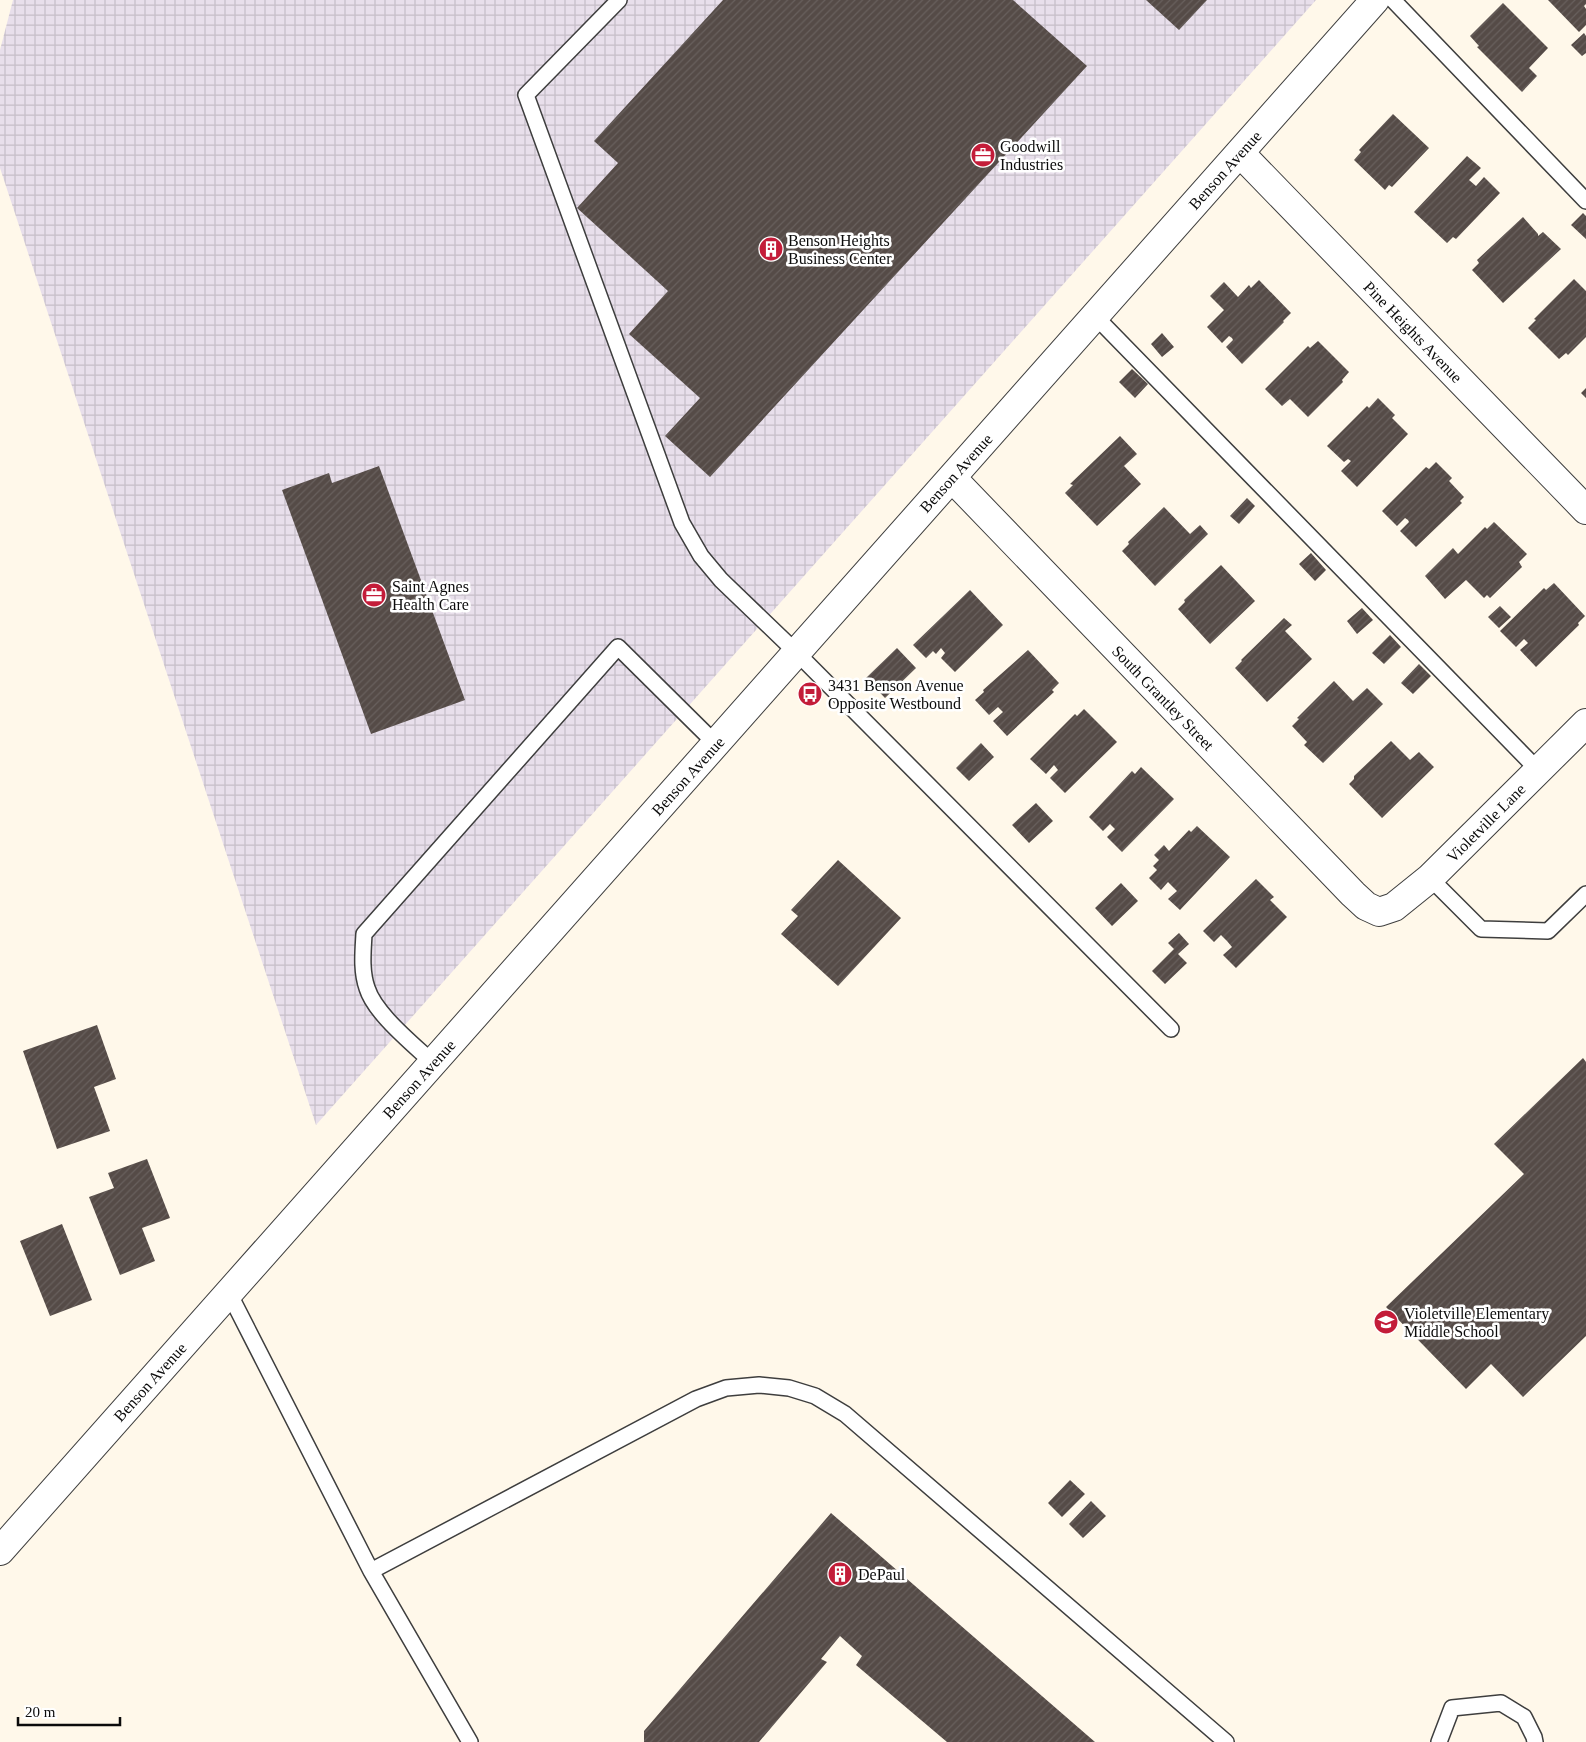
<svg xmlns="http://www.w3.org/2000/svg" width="1586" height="1742" font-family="'Times New Roman',serif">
  <defs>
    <pattern id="industrial-grid" width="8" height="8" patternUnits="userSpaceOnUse" patternTransform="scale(1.25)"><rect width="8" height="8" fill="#e8dfeb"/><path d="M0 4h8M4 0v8" fill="none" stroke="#c6bec8"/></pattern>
    <pattern id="building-hatch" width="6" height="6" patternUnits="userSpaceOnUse" patternTransform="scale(1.25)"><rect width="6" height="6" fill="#554b47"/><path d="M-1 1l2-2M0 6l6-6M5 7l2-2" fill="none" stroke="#68605d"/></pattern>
  </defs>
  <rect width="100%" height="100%" fill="#fff8ea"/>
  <path fill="url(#industrial-grid)" d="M 13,0 L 1316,0 L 316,1125 L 0,168 L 0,50 Z"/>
  <path fill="url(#building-hatch)" d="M 723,0 L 1013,0 L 1087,66 L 710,477 L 665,436 L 700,398 L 629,334 L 668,291 L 577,208 L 618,163 L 594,141 Z
    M 1146,0 L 1207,0 L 1179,30 Z
    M 1548,0 L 1586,0 L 1586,4 L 1584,6 L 1586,9 L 1586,25 L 1579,32 Z
    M 1503,3 L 1548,48 L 1529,68 L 1537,76 L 1522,92 L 1477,47 L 1479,46 L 1470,36 Z
    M 1584,33 L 1586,36 L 1586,53 L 1582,56 L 1571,45 Z
    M 1393,114 L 1429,148 L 1392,187 L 1389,185 L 1385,190 L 1354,160 L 1361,152 L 1359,150 Z
    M 1467,156 L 1481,168 L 1469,180 L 1476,186 L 1484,177 L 1500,193 L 1456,239 L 1453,237 L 1447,243 L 1414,212 Z
    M 1583,213 L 1586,216 L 1586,239 L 1571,225 Z
    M 1523,217 L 1538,234 L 1538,236 L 1543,232 L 1561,249 L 1503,303 L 1472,270 L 1479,263 L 1477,260 Z
    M 1574,279 L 1586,291 L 1586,337 L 1568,355 L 1566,353 L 1559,359 L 1528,328 L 1536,320 L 1534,319 Z
    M 1259,280 L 1291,313 L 1283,321 L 1284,322 L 1242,364 L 1226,347 L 1233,340 L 1232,338 L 1229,336 L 1222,343 L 1207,327 L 1224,310 L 1210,296 L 1224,282 L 1238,297 L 1249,285 L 1251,288 Z
    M 1162,333 L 1174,347 L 1162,357 L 1151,344 Z
    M 1318,341 L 1349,372 L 1342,380 L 1343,382 L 1308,417 L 1290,399 L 1282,406 L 1265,389 L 1308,346 L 1310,348 Z
    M 1132,369 L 1148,384 L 1135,398 L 1119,382 Z
    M 1586,388 L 1586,398 L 1581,393 Z
    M 1378,398 L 1395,415 L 1392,418 L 1408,434 L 1357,487 L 1341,471 L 1351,461 L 1348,459 L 1344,462 L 1327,446 L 1367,406 L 1369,408 Z
    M 1120,436 L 1137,454 L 1124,466 L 1141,484 L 1097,526 L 1065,493 L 1073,485 L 1070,484 Z
    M 1436,462 L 1452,478 L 1449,481 L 1464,497 L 1460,501 L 1462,503 L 1416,547 L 1400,531 L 1409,522 L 1408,520 L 1405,518 L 1397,526 L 1382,511 L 1426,467 L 1429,469 Z
    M 379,466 L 465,700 L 371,734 L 282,490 L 329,473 L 332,483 Z
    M 1247,498 L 1255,506 L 1239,524 L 1230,516 Z
    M 1164,507 L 1190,534 L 1200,525 L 1208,534 L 1155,586 L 1122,551 L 1129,544 L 1128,542 Z
    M 1494,522 L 1527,554 L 1519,562 L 1522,567 L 1490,598 L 1487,595 L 1484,598 L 1466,580 L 1445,599 L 1425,576 L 1453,548 L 1458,554 L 1485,527 L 1487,529 Z
    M 1311,553 L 1326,570 L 1315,581 L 1299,564 Z
    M 1221,565 L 1255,601 L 1210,644 L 1178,609 L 1185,602 L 1184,600 Z
    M 1554,583 L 1585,616 L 1578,623 L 1579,625 L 1536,667 L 1520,650 L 1528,643 L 1524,639 L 1516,647 L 1500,631 L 1544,588 L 1546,590 Z
    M 970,590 L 1003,625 L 955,672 L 941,658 L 945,653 L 941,648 L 936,654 L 933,651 L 926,658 L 913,645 Z
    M 1500,606 L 1511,617 L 1499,628 L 1488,617 Z
    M 1362,608 L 1373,620 L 1357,634 L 1347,621 Z
    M 1284,618 L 1292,625 L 1285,631 L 1312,659 L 1267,702 L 1235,668 L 1242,661 L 1241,660 Z
    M 1390,635 L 1401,647 L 1384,664 L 1372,653 Z
    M 897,648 L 916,668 L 885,698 L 866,678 Z
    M 1028,650 L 1059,683 L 1052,690 L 1054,692 L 1007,736 L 993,721 L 1003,712 L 998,707 L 989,715 L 975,700 L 984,692 L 983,690 Z
    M 1419,664 L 1431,676 L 1413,694 L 1401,683 Z
    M 1334,681 L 1353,701 L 1367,688 L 1383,704 L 1323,763 L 1304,745 L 1307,742 L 1292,726 L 1299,719 L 1297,718 Z
    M 1084,709 L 1117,742 L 1065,793 L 1050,778 L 1058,770 L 1054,765 L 1046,774 L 1030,759 L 1075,714 L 1077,716 Z
    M 1391,741 L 1410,760 L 1419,752 L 1434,767 L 1382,818 L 1349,784 L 1354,779 L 1354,776 Z
    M 981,743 L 994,757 L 969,781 L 956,768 Z
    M 1141,767 L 1174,799 L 1122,852 L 1107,837 L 1115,829 L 1110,824 L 1103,831 L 1089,817 L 1132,771 L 1135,774 Z
    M 1036,803 L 1053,821 L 1029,843 L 1012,825 Z
    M 1197,826 L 1230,857 L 1180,910 L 1168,899 L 1177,891 L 1168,882 L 1161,890 L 1149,878 L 1157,870 L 1153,866 L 1159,860 L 1154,855 L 1164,845 L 1169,851 L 1189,830 L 1191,832 Z
    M 838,860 L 901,918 L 838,986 L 781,934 L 798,916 L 791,910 Z
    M 1256,879 L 1274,897 L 1270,900 L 1287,917 L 1236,968 L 1223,955 L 1232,947 L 1227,941 L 1221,935 L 1214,942 L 1203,931 Z
    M 1121,883 L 1138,901 L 1112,926 L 1095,908 Z
    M 1179,933 L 1189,944 L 1178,954 L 1187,963 L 1165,984 L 1152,971 L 1174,949 L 1168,943 Z
    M 97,1025 L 116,1079 L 94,1087 L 110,1131 L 57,1149 L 23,1051 Z
    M 1583,1058 L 1586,1062 L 1586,1336 L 1523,1397 L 1491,1364 L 1466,1389 L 1386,1307 L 1524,1174 L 1494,1144 Z
    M 147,1159 L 170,1218 L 142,1228 L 155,1261 L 120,1275 L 89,1197 L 114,1188 L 108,1173 Z
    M 62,1224 L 92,1300 L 50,1316 L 20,1241 Z
    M 1070,1480 L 1085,1494 L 1062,1517 L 1048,1503 Z
    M 1091,1501 L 1106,1516 L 1083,1538 L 1069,1524 Z
    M 831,1513 L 1095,1742 L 947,1742 L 856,1665 L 862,1656 L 840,1636 L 821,1659 L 827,1662 L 759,1742 L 644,1742 L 644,1731 Z"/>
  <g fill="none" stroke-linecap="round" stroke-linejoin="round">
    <defs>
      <path id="service" d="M 619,0 L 526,95 L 682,523 L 701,556 L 721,580 L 797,653 L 1171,1029
        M 1393,0 L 1586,201
        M 1095,316 L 1539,771
        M 1430,878 L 1481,929 L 1548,931 L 1586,894
        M 433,1063 C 413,1044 375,1014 367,988 C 361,971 363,952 364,934 L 618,647 L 716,744
        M 229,1293 L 371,1571 L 470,1742
        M 371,1571 L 696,1399 L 726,1388 L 759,1385 L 789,1388 L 815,1396 L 845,1414 L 1226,1742
        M 1439,1742 L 1452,1708 L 1501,1703 L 1524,1717 L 1534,1737 L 1535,1742"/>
      <path id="minor" d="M 1240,153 L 1586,510
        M 952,478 L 1353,894 L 1366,906 L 1379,912 L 1394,907 L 1430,878 L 1586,723"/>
      <path id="tertiary" d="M 0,1551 L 1375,0"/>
    </defs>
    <use href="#service" stroke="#3e3e3e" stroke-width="18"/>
    <use href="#minor" stroke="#3e3e3e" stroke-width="30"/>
    <use href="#tertiary" stroke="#3e3e3e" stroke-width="30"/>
    <use href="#service" stroke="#fff" stroke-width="15"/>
    <use href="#minor" stroke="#fff" stroke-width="28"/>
    <use href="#tertiary" stroke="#fff" stroke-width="28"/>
  </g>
  <defs>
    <symbol id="office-disc" viewBox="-11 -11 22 22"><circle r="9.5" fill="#c31c39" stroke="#fff"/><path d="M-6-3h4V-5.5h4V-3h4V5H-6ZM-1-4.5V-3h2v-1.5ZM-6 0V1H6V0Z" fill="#fff"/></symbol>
    <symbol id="building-disc" viewBox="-11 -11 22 22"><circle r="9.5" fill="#c31c39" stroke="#fff"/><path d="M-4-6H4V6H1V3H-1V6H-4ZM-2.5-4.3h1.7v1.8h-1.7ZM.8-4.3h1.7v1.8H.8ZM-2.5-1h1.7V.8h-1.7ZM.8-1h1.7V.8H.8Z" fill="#fff"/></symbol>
    <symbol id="bus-disc" viewBox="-11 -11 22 22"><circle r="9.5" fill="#c31c39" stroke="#fff"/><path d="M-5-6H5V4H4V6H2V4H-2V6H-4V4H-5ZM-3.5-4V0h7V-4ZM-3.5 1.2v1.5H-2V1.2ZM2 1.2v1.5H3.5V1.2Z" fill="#fff"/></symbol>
    <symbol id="school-disc" viewBox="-11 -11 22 22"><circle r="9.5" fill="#c31c39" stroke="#fff"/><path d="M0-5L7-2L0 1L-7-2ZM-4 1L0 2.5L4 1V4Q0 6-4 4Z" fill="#fff"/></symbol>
  </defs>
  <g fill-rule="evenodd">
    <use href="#office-disc" x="969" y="141" width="28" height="28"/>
    <use href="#building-disc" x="757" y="235" width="28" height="28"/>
    <use href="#office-disc" x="360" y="581" width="28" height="28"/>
    <use href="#bus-disc" x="796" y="680" width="28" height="28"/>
    <use href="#school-disc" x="1372" y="1308" width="28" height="28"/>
    <use href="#building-disc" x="826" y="1560" width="28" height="28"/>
  </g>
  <g text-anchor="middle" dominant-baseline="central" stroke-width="5" stroke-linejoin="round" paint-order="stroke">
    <g font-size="16" fill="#0b0b0b" stroke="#fff" text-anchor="start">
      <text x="1000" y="146">Goodwill<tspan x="1000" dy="18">Industries</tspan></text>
      <text x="788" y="240">Benson Heights<tspan x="788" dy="18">Business Center</tspan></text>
      <text x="392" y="586">Saint Agnes<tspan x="392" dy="18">Health Care</tspan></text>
      <text x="828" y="685">3431 Benson Avenue<tspan x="828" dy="18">Opposite Westbound</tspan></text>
      <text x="1404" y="1313">Violetville Elementary<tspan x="1404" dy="18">Middle School</tspan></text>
      <text x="858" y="1574">DePaul</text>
    </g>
    <g font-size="16" fill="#0b0b0b" stroke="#fff">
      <text transform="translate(1225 170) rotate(-48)">Benson Avenue</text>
      <text transform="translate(1413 332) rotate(46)">Pine Heights Avenue</text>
      <text transform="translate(956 473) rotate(-48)">Benson Avenue</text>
      <text transform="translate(1163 698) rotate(46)">South Grantley Street</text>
      <text transform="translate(688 776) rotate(-48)">Benson Avenue</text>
      <text transform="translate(1486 823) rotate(-45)">Violetville Lane</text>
      <text transform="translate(419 1079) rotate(-48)">Benson Avenue</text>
      <text transform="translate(150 1382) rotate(-48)">Benson Avenue</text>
    </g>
  </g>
  <path d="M18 1717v8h102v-8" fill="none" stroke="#0b0b0b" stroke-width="2.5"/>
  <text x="25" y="1717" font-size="15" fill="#0b0b0b" stroke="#ffffff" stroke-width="4" paint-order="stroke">20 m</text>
</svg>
